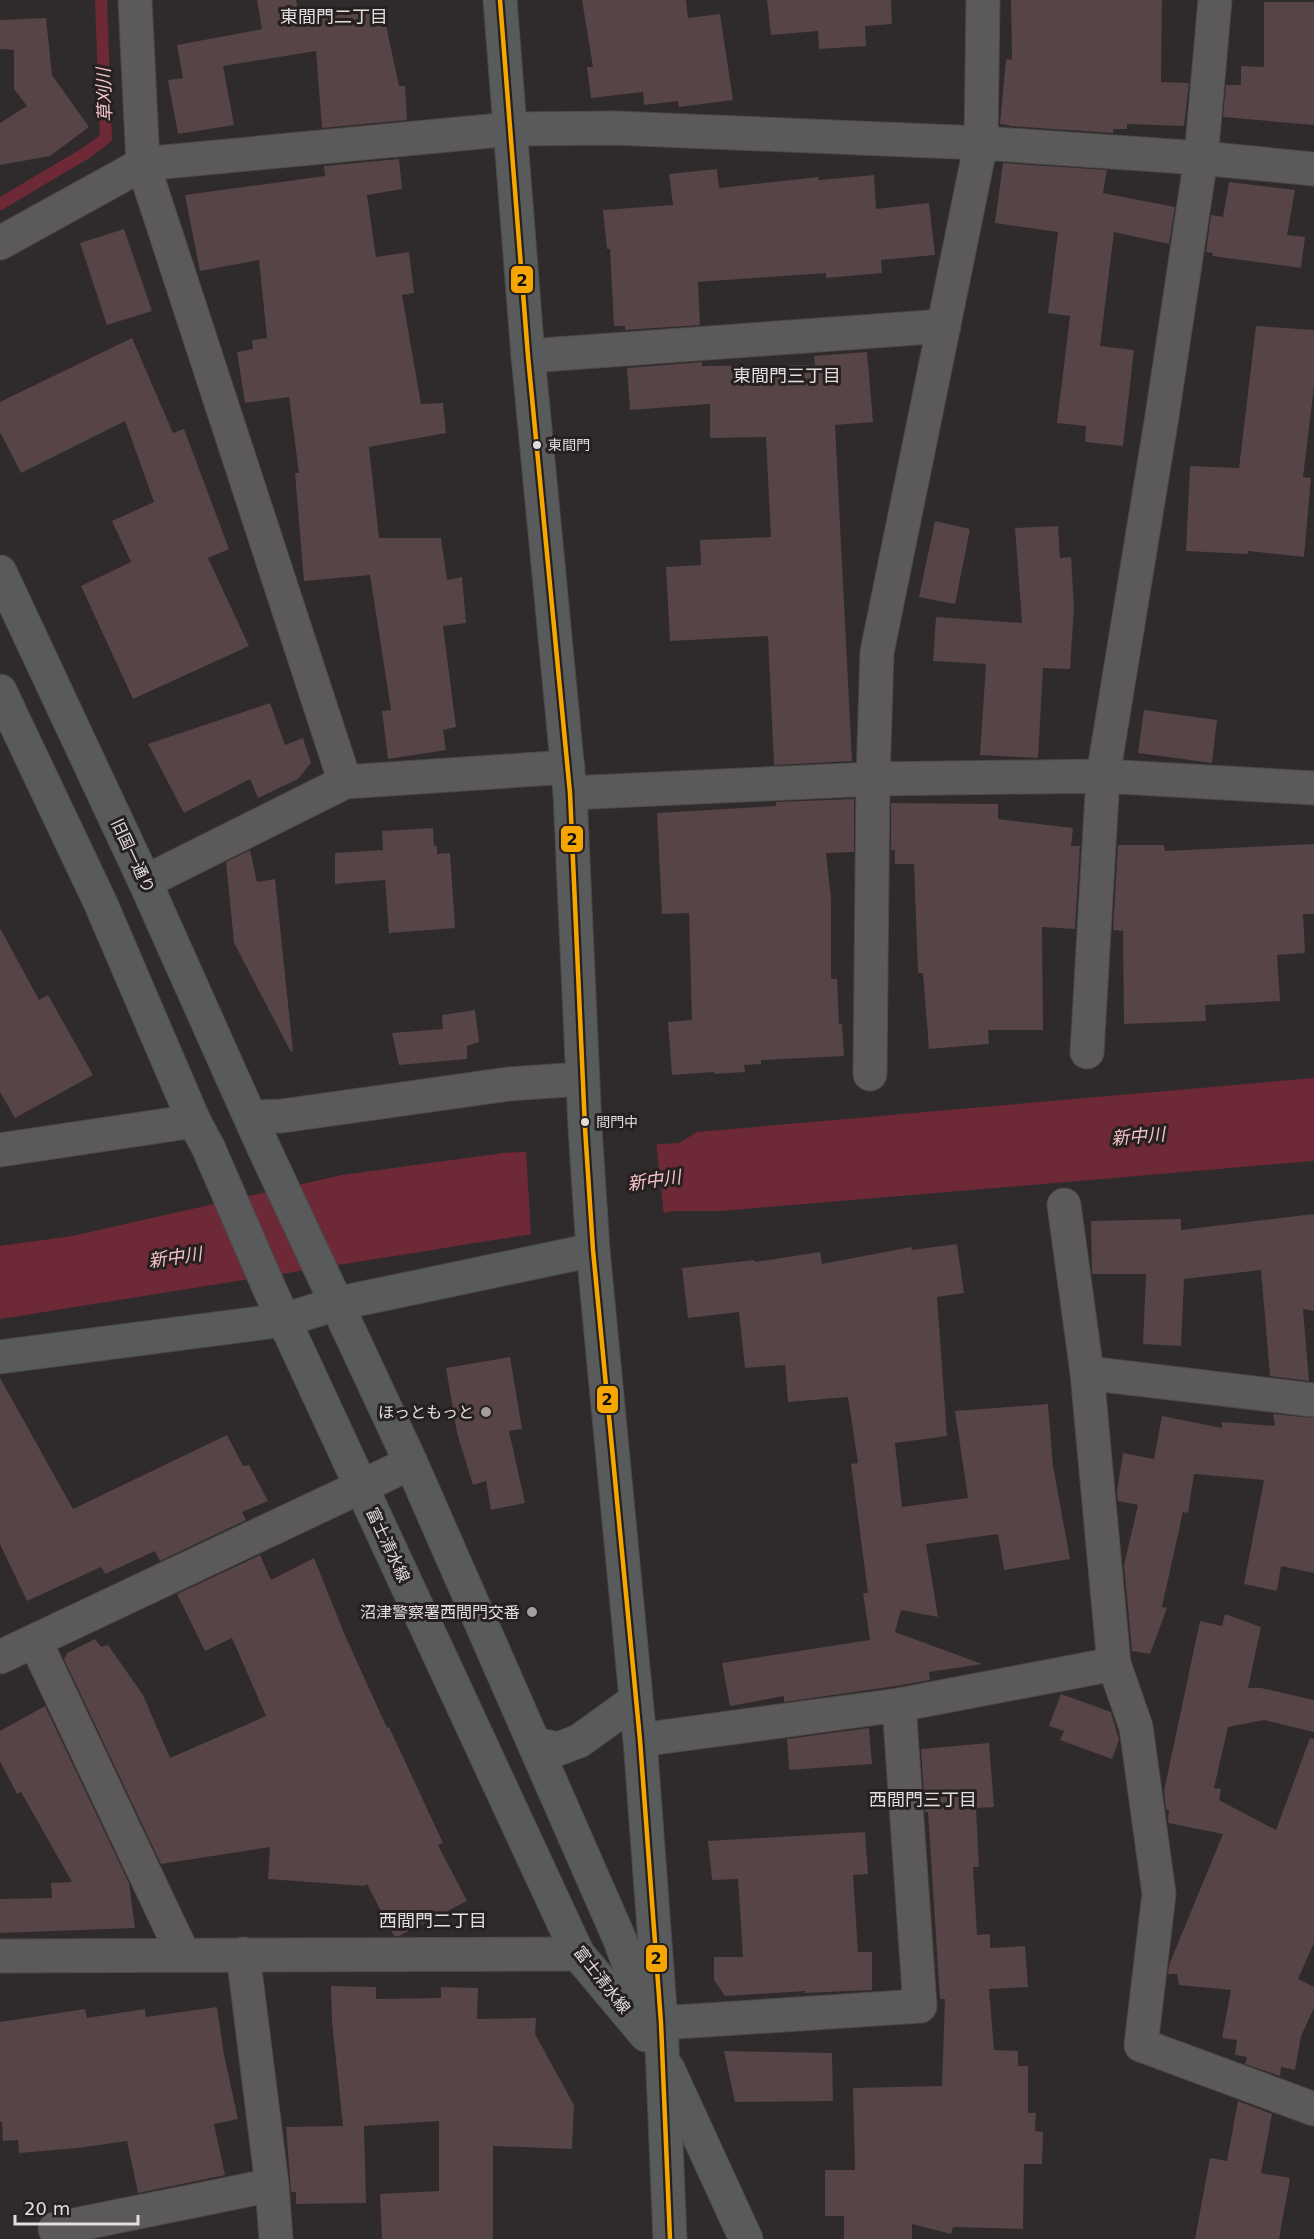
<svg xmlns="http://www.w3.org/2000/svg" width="1314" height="2239" font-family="'DejaVu Sans','Noto Sans JP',sans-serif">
  <rect width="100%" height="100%" fill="#2f2a2b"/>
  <path fill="#6e2936" d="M 1314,1078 L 1314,1161 L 721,1211 L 676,1211 L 0,1319 L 0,1246 L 72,1236 L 342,1175 L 503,1153 L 679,1143 L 697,1132 Z"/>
  <path fill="#2f2a2b" d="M 656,1141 L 664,1216 L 531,1237 L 526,1148 Z"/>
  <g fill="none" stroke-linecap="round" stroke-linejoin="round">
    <path stroke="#6e2936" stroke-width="12" d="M 0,204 L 86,153 L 106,138 L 101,0"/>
  </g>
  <path fill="#564447" d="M 257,0 L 296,0 L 300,23 L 382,6 L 399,86 L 405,86 L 407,120 L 322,128 L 316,51 L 223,66 L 234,125 L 178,134 L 168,80 L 183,78 L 177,45 L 262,29 Z
    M 582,0 L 686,0 L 688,18 L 720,14 L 733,100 L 679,107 L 678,101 L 644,105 L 643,92 L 591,98 L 587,67 L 593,67 Z
    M 767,0 L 891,0 L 892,24 L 865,26 L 866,46 L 819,49 L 818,31 L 771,35 Z
    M 1011,0 L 1162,0 L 1161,82 L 1189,83 L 1184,126 L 1127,124 L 1127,129 L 1113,129 L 1113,133 L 1009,126 L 1009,125 L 1000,124 L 1006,59 L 1012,60 Z
    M 1264,2 L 1314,2 L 1314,125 L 1223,117 L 1226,85 L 1241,85 L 1241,66 L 1264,67 Z
    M 46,18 L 52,75 L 89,127 L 50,156 L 0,165 L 0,123 L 27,106 L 14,89 L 14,50 L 0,49 L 0,20 Z
    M 399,159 L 402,189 L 367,195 L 376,257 L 409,252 L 414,293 L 402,295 L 421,404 L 443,403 L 446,433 L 369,447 L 379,538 L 441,538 L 447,580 L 462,577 L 466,623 L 443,626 L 456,727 L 443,730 L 446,750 L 388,759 L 382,711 L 391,710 L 370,575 L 304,581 L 295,473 L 299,473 L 289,397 L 245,403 L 237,352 L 253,349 L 252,340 L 267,338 L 259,260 L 200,271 L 185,195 L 325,176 L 324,166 Z
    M 1003,163 L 1107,170 L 1103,193 L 1175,207 L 1169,244 L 1114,232 L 1100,346 L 1134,350 L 1123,446 L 1085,442 L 1086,426 L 1057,423 L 1070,316 L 1048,313 L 1058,232 L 995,223 Z
    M 717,169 L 719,188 L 818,177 L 819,180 L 874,175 L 876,209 L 929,203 L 935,255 L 881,260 L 882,273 L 826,278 L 826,273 L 698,282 L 700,325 L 625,330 L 625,326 L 614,326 L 610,249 L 607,249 L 603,210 L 673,205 L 669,174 Z
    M 1229,182 L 1295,190 L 1287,235 L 1305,237 L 1301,268 L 1212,256 L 1213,253 L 1206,252 L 1211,215 L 1223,217 Z
    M 124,229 L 152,311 L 107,325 L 80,243 Z
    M 1256,326 L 1314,330 L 1314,387 L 1303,477 L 1311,478 L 1304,557 L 1248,551 L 1248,554 L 1186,551 L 1190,466 L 1239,468 Z
    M 132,338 L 173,433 L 184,429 L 229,549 L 208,558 L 249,646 L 133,699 L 81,586 L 131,562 L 112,521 L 154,502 L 125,421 L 21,473 L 0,432 L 0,402 Z
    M 867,352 L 873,422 L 835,425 L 852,761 L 774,765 L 768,636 L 670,641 L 666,567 L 701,565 L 700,540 L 771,537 L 766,437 L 710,438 L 710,404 L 630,410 L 627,368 L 702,362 L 702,366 L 815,365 L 814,356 Z
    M 935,521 L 970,529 L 955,604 L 919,597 Z
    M 1058,526 L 1060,558 L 1071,557 L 1074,608 L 1070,669 L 1043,668 L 1038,758 L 980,755 L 986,664 L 933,661 L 936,617 L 1022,623 L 1015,528 Z
    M 270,703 L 285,745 L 303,738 L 311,763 L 298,779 L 258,798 L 250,779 L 184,813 L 148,744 Z
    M 1144,710 L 1217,720 L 1212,763 L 1138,753 Z
    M 854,799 L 854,852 L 826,853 L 831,899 L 831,979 L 837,979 L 839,1024 L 842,1024 L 844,1056 L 761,1060 L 761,1064 L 744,1065 L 745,1072 L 714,1074 L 714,1072 L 672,1075 L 668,1022 L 692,1020 L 689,913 L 662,914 L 657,813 L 776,806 L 776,802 Z
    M 891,803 L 998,804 L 998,819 L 1073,828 L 1071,846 L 1080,846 L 1075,929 L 1042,927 L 1043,1030 L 988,1030 L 989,1044 L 929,1049 L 923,973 L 918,973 L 914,864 L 895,864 L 895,850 L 891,850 Z
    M 433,828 L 434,846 L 437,846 L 437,854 L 450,853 L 455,928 L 389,933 L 385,880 L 335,884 L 335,853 L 383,850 L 382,831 Z
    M 1314,844 L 1314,914 L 1303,914 L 1305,953 L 1277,955 L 1280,1001 L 1205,1005 L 1206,1021 L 1124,1024 L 1123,931 L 1113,930 L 1118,845 L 1164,845 L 1165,851 Z
    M 250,850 L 257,882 L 275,879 L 293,1051 L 291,1052 L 234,943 L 226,862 Z
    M 0,928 L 39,1000 L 48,995 L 93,1075 L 15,1118 L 0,1092 Z
    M 475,1010 L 479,1042 L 467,1046 L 467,1059 L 399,1065 L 392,1033 L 443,1029 L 442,1015 Z
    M 1314,1214 L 1314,1311 L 1303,1309 L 1309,1381 L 1270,1376 L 1261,1270 L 1184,1279 L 1181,1346 L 1143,1344 L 1146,1274 L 1092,1274 L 1091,1221 L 1181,1219 L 1181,1230 Z
    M 957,1244 L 964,1293 L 937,1297 L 947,1436 L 895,1443 L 902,1507 L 968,1498 L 955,1411 L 1048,1404 L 1053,1466 L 1070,1559 L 1004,1570 L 998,1534 L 926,1544 L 938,1617 L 901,1610 L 895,1632 L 982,1664 L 929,1672 L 930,1680 L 896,1686 L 784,1702 L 784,1696 L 730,1706 L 722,1663 L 870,1640 L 863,1593 L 868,1593 L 851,1464 L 858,1463 L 848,1397 L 788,1402 L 785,1365 L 745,1368 L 739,1312 L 688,1318 L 682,1268 L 755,1260 L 755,1262 L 820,1252 L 822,1264 L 911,1247 L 912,1250 Z
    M 510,1357 L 522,1429 L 509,1431 L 525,1503 L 491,1510 L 486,1481 L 473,1485 L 457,1433 L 446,1368 Z
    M 0,1378 L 73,1509 L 227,1435 L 243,1466 L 249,1465 L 268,1501 L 242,1512 L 246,1520 L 160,1561 L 155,1551 L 105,1574 L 101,1567 L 27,1601 L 0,1544 Z
    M 1273,1414 L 1314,1418 L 1314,1573 L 1281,1566 L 1277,1591 L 1244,1584 L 1264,1480 L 1194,1474 L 1188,1513 L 1183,1512 L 1162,1607 L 1167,1608 L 1150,1654 L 1132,1651 L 1124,1565 L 1138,1505 L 1118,1501 L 1117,1491 L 1123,1453 L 1154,1459 L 1162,1416 L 1222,1428 L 1222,1422 L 1275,1426 Z
    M 260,1555 L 271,1580 L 314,1558 L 344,1633 L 387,1728 L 389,1727 L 443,1843 L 438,1845 L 467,1901 L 399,1936 L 394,1936 L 367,1884 L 364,1886 L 268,1879 L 270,1847 L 161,1864 L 64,1659 L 67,1653 L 95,1639 L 101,1647 L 108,1645 L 143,1695 L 170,1758 L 266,1716 L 232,1638 L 205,1651 L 177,1594 Z
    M 1225,1614 L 1261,1627 L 1248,1688 L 1261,1688 L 1314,1700 L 1314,1732 L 1264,1720 L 1228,1727 L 1214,1788 L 1221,1789 L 1219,1800 L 1276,1830 L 1310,1738 L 1314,1739 L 1314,1943 L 1298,1979 L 1314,1987 L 1314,2008 L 1301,2036 L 1295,2070 L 1281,2067 L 1280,2076 L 1245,2064 L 1247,2057 L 1235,2055 L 1237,2040 L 1222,2038 L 1231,1990 L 1179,1985 L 1177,1974 L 1168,1974 L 1169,1965 L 1223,1834 L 1168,1823 L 1169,1810 L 1166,1809 L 1164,1791 L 1200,1621 L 1222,1626 Z
    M 1061,1694 L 1111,1712 L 1119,1740 L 1112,1759 L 1060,1740 L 1064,1731 L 1049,1726 Z
    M 45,1706 L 129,1883 L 135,1928 L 0,1933 L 0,1899 L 52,1898 L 51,1883 L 72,1882 L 21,1792 L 17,1794 L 0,1761 L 0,1731 Z
    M 869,1728 L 872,1764 L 789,1770 L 787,1739 Z
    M 989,1743 L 994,1807 L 976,1808 L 979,1867 L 973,1867 L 977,1935 L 990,1934 L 990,1948 L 1025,1946 L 1028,1987 L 989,1989 L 994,2050 L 1018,2051 L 1018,2066 L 1028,2066 L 1028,2113 L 1036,2113 L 1035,2131 L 1043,2132 L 1042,2164 L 1024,2164 L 1023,2229 L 953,2227 L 951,2234 L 912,2224 L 912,2239 L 844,2239 L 844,2216 L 825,2216 L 825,2170 L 855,2170 L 853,2088 L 942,2086 L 945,1999 L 940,1999 L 928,1812 L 925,1812 L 921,1749 Z
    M 865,1832 L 868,1874 L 853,1875 L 858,1952 L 872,1952 L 872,1990 L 803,1993 L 806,1991 L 725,1996 L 714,1980 L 714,1957 L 743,1957 L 738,1879 L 712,1880 L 708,1841 Z
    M 331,1986 L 376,1987 L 376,1999 L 441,1998 L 441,1987 L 478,1988 L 477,2019 L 536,2018 L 535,2034 L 574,2105 L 572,2149 L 493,2146 L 493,2239 L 382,2239 L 380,2194 L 439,2191 L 439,2121 L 364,2126 L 366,2203 L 296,2204 L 296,2192 L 291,2192 L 286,2127 L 343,2126 L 332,2022 Z
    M 217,2007 L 224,2055 L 238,2119 L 214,2124 L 225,2175 L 138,2193 L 127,2141 L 78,2148 L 19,2153 L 18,2140 L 3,2141 L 2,2122 L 0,2122 L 0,2022 L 85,2009 L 87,2018 L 145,2009 L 146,2017 Z
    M 724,2051 L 832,2053 L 833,2101 L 735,2102 Z
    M 1238,2101 L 1272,2114 L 1261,2173 L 1290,2178 L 1279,2239 L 1195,2239 L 1210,2158 L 1227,2161 Z"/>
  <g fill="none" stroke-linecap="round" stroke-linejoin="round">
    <defs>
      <path id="street" d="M 135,0 L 143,164 L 345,782
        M 0,243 L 143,164 L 511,129 L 614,128 L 981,143 L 1201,158 L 1314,169
        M 528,356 L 944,326
        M 570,793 L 873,779 L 1103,776 L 1314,788
        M 145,882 L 345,782 L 568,767
        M 1087,1052 L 1103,776 L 1162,416 L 1201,158 L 1215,0
        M 870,1074 L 873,779 L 877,652 L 981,143 L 983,0
        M 251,1117 L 282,1116 L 508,1084 L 582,1079
        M 0,1150 L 194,1121
        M 1064,1205 L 1087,1373 L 1114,1664 L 1136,1727 L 1159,1894 L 1141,2045 L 1314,2109
        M 1087,1373 L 1314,1400
        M 35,1641 L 183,1954
        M 0,1657 L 411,1463
        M 640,1740 L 899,1705 L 1114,1664
        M 243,1954 L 272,2185 L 276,2239
        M 0,1956 L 578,1954
        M 661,2023 L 920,2006 L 899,1705
        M 55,2229 L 272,2185"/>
      <path id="secondary" d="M 500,0 L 528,356 L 570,793 L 585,1128 L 593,1250 L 640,1740 L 661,2023 L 670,2239
        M 0,572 L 145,882 L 262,1144 L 411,1463 L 620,1940 L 650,2023
        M 0,691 L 100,902 L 194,1121 L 208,1147 L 270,1290 L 578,1954 L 646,2035
        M 0,1357 L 284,1320 L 336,1304 L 593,1250
        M 534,1744 L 558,1749 L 579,1741 L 636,1700
        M 668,2069 L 746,2239"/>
    </defs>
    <use href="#street" stroke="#4b4848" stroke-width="35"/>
    <use href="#secondary" stroke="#4b4848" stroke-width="35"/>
    <use href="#street" stroke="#5c595a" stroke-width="33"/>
    <use href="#secondary" stroke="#585a5b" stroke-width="33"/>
    <defs>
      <path id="bus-1" d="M 500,0 L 528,356 L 570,793 L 585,1128 L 593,1250 L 640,1740 L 661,2023 L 670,2239"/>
    </defs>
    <use href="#bus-1" stroke="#262020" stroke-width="9"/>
    <use href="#bus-1" stroke="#f7a600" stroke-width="4.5"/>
  </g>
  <g fill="#e2dede" stroke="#262020" stroke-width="2">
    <circle cx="537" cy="445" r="5"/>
    <circle cx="585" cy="1122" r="5"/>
  </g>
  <g fill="#a39f9f" stroke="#262020" stroke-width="2">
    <circle cx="486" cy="1412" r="6"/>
    <circle cx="532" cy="1612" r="6"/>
  </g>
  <g text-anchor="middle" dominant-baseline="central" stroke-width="6" stroke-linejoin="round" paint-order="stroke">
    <g font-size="14" fill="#e2dede" stroke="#262020" text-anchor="start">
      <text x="548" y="445">東間門</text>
      <text x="596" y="1122">間門中</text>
    </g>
    <g font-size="16" fill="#e2dede" stroke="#262020">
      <text transform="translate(133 856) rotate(65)">旧国一通り</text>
      <text transform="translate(388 1545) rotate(65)">富士清水線</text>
      <text transform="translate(602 1980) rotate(52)">富士清水線</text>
    </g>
    <g font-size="16" fill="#e2dede" stroke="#262020" text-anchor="end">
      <text x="474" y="1412">ほっともっと</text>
      <text x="520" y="1612">沼津警察署西間門交番</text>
    </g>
    <g font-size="18" fill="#e2dede" stroke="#262020">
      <text x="334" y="16">東間門二丁目</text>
      <text x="787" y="375">東間門三丁目</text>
      <text x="923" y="1799">西間門三丁目</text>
      <text x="433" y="1920">西間門二丁目</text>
    </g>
    <g font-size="18" font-style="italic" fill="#f4c4c9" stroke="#262020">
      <text transform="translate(104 95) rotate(-92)">草刈川</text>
      <text transform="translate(1138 1136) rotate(-5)">新中川</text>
      <text transform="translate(654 1180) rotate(-8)">新中川</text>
      <text transform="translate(175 1257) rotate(-8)">新中川</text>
    </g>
  </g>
  <g stroke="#262020" stroke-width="2">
    <rect x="510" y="265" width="24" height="29" rx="6" fill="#f7a600"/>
    <rect x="560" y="825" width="24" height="28" rx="6" fill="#f7a600"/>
    <rect x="596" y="1385" width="23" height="29" rx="6" fill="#f7a600"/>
    <rect x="645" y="1944" width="23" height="29" rx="6" fill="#f7a600"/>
  </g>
  <g font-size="16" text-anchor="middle" font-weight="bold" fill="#111">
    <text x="522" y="286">2</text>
    <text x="572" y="845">2</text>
    <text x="607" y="1405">2</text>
    <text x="656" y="1964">2</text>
  </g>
  <path d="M15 2215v9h123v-9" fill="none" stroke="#e2dede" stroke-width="3"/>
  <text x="24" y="2215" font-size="18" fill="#e2dede" stroke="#262020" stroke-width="4.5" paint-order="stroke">20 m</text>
</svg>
